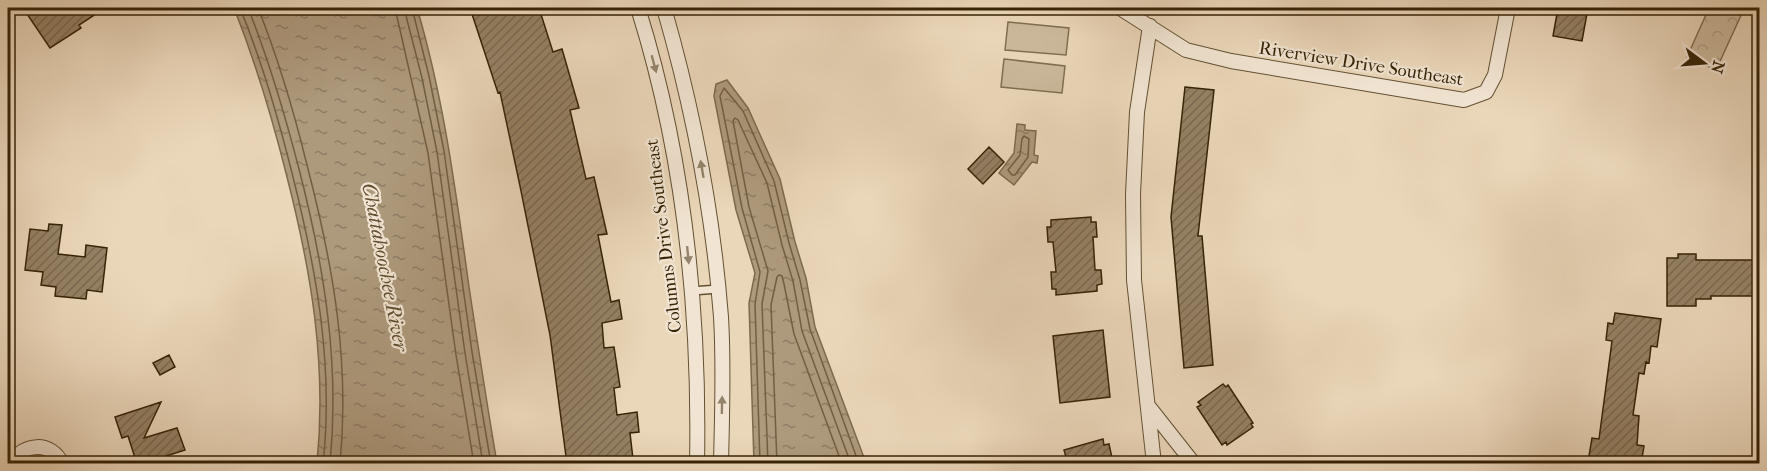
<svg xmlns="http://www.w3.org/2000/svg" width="1767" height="471" font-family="'IM FELL French Canon',serif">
  <defs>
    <pattern id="park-crowns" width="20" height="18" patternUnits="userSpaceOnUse" patternTransform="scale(1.5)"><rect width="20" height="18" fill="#cbb89b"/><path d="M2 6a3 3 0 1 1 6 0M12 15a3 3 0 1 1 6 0" fill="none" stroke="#af9e84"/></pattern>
    <pattern id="water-ripples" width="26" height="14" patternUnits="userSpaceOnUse" patternTransform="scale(1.5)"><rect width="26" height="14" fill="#ad997c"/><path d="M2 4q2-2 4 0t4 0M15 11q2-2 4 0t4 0" fill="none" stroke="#8e7c64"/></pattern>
    <pattern id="building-hatch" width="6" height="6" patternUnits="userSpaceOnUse" patternTransform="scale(1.5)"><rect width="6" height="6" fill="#948063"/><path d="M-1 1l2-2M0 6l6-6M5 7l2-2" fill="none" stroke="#7a6850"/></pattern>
  </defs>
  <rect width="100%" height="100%" fill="#ead6b9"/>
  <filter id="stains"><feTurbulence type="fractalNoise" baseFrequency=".00333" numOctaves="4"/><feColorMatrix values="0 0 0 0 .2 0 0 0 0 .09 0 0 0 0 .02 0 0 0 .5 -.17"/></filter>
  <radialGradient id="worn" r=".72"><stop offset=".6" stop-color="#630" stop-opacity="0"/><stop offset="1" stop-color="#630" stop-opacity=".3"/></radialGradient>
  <path fill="#cbb89b" stroke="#806e50" stroke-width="1.5" d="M 1008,22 L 1069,28 L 1066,55 L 1005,50 Z
    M 1004,59 L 1065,66 L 1062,93 L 1001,87 Z"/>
  <path fill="url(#park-crowns)" stroke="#806e50" stroke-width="1.5" d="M 1709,8 L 1734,8 L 1743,11 L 1716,70 L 1687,57 Z"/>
  <path fill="url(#water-ripples)" stroke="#7d6a4d" stroke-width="1.5" d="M 234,8 L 417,8 C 444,99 456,193 469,287 C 478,346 487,405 497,463 L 317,463 C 327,363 311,270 286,173 C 272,117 255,61 234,8 Z
    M 727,80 L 748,108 L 780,179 L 795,242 L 806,278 L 815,327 L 866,463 L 754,463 L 749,303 L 755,273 L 736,210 L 714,96 L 716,84 Z
    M 1017,124 L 1025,125 L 1025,130 L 1036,131 L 1034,155 L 1038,156 L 1037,163 L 1032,162 L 1014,185 L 999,173 L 1014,153 Z"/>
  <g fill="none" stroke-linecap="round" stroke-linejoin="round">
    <path stroke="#725e41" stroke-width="1.5" d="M 240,8 C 262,61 278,117 292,173 C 316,268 334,365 323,464
      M 248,8 C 269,60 285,115 299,169 C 324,266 340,363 330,464
      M 258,8 C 278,58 294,112 307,165 C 333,265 350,360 340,464
      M 395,8 L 428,153 L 456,355 L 474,464
      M 404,8 L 422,78 L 437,152 L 465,353 L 483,464
      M 412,8 L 429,76 L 444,151 L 472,352 L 491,464
      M 1024,136 L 1029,139 L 1028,157 L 1015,175 L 1012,175 L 1008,170 L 1020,155 L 1022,139 Z
      M 760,464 L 755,304 L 760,272 L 742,208 L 720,96 L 724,88 L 743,111 L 774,181 L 789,243 L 800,280 L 810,329 L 859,464
      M 768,464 L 762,304 L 768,271 L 749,207 L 733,121 L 735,118 L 738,120 L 767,183 L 782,245 L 793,281 L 802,331 L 851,464
      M 777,464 L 771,305 L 777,277 L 779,275 L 782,276 L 784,284 L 794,334 L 842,464"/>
  </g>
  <path fill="url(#building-hatch)" stroke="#362306" stroke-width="1.5" d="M 23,8 L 105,8 L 79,25 L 81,28 L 50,48 Z
    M 470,8 L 539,8 L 553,52 L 562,49 L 579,108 L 570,110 L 586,179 L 594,177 L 607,234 L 598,235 L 611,302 L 619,300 L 622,319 L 602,323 L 604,348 L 614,347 L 620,387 L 614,388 L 617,415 L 637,412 L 639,432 L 630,433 L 633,459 L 610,461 L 610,464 L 567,464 L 550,335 L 520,186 L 500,92 L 498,93 Z
    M 1558,8 L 1588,8 L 1582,41 L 1553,36 Z
    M 1185,87 L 1214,90 L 1198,236 L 1202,236 L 1213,365 L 1184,368 L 1171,217 Z
    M 989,147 L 1004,162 L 983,184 L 968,169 Z
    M 1091,217 L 1091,222 L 1096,222 L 1097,237 L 1093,237 L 1095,270 L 1101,270 L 1102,284 L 1097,285 L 1097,291 L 1056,295 L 1056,289 L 1052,289 L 1051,272 L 1056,272 L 1053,242 L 1048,242 L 1047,227 L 1051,227 L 1051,220 Z
    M 49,224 L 62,225 L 58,254 L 85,257 L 86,245 L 107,248 L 102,292 L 87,290 L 86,299 L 55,296 L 56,287 L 41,285 L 43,272 L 25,270 L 30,229 L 48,231 Z
    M 1678,254 L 1696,254 L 1696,260 L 1760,260 L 1760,296 L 1711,296 L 1711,299 L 1696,299 L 1696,306 L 1667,306 L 1667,258 L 1678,258 Z
    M 1615,313 L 1661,319 L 1657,347 L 1651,346 L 1649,363 L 1646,362 L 1644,374 L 1639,373 L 1633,415 L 1639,416 L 1637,445 L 1644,446 L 1641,464 L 1593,464 L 1594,457 L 1589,456 L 1592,438 L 1599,439 L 1612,341 L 1606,340 L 1608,323 L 1613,324 Z
    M 1103,330 L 1110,397 L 1060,403 L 1053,336 Z
    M 169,355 L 175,367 L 160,375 L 153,363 Z
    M 1223,384 L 1226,387 L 1228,385 L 1253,423 L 1251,424 L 1253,427 L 1227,445 L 1226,442 L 1222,445 L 1197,407 L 1201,405 L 1198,402 Z
    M 161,402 L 144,438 L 177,428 L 185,450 L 166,456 L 168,464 L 137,464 L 128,436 L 122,438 L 115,417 Z
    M 1103,439 L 1104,445 L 1109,444 L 1112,458 L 1108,459 L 1109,464 L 1068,464 L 1064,450 Z"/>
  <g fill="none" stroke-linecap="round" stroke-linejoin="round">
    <defs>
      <path id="lane" d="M 692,291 L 718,289"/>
      <path id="street" d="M 638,8 C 684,155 700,310 697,464
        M 664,8 C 693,109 713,212 721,317 C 724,366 722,415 721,464
        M 1120,8 L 1186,50 L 1231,61 L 1464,100 L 1486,92 L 1495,75 L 1508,8
        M 1150,26 L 1137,112 L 1133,194 L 1134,280 L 1154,464
        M 1149,407 L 1194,464
        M 12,464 C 22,442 52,441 62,464"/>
    </defs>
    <use href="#lane" stroke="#635033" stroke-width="10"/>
    <use href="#street" stroke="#635033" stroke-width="16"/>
    <use href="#lane" stroke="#f1e4d2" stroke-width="7"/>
    <use href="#street" stroke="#f1e4d2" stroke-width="14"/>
  </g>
  <defs><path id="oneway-solid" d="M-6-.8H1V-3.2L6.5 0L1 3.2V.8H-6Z" transform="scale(1.5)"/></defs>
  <g fill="#94846c">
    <use href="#oneway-solid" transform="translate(654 64) rotate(75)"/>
    <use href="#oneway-solid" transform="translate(702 169) rotate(-100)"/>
    <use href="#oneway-solid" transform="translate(688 255) rotate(84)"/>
    <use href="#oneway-solid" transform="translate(722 405) rotate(-89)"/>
  </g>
  <g text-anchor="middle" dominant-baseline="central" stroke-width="4.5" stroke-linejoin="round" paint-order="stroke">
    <g font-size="18" fill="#362306" stroke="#f1e4d2">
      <text transform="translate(1361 64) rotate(9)">Riverview Drive Southeast</text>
      <text transform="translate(664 236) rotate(-97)">Columns Drive Southeast</text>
    </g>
    <g font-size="20" font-style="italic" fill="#604c2f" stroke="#f1e4d2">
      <text transform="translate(385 267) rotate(79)">Chattahoochee River</text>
    </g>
  </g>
  <rect width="1767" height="471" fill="none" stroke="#ead6b9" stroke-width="30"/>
  <rect x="9" y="9" width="1749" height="453" fill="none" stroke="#362306" stroke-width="3"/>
  <rect x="15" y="15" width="1737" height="441" fill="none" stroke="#362306" stroke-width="1.5"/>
  <g transform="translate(1704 63) rotate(106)" stroke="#f1e4d2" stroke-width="4.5" paint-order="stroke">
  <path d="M0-4.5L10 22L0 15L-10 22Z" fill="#362306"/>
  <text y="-9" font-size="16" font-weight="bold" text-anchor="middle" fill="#362306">N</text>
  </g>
  <rect width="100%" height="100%" filter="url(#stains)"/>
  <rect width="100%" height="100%" fill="url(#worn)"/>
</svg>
